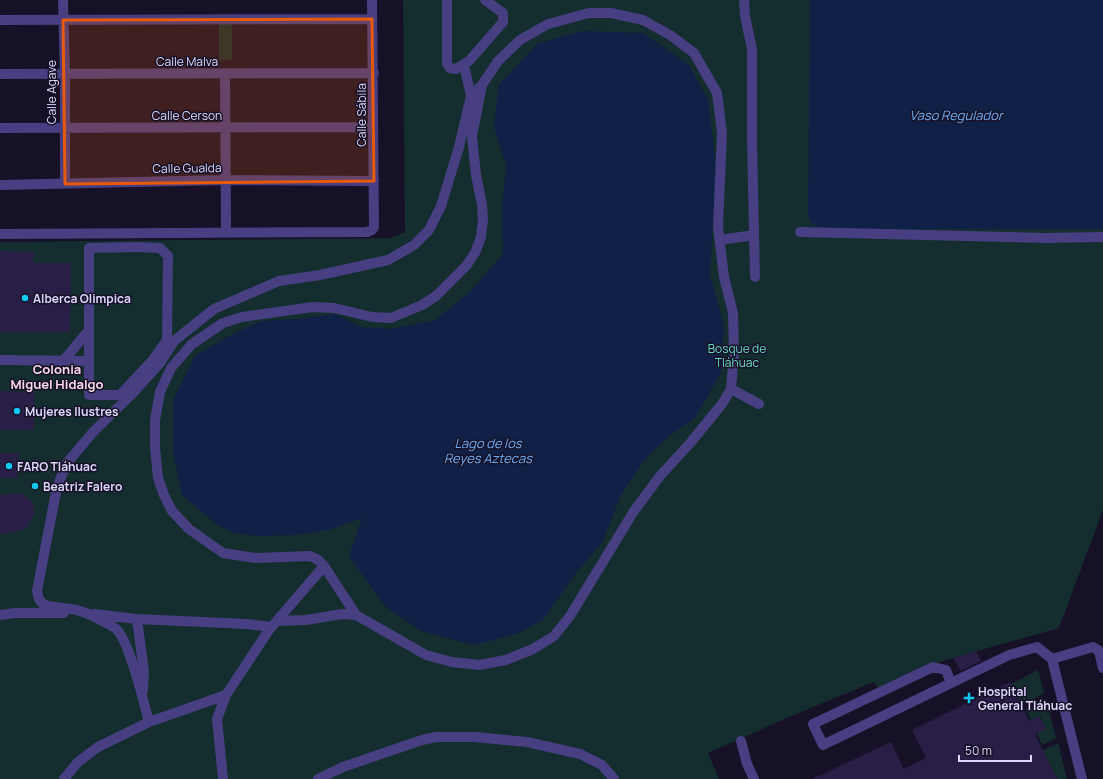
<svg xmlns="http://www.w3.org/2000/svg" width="1103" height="779" font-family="Manrope,sans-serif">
  <rect width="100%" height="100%" fill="#161126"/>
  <path fill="#142e2f" d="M 403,0 L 1103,0 L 1103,510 L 1059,628 L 921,667 L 878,688 L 874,682 L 796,714 L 708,753 L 719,779 L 0,779 L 0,242 L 390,238 L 405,232 Z
    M 219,20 L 232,20 L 232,60 L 219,60 Z
    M 1038,670 L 1044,693 L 1022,706 L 1011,684 Z
    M 1046,699 L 1056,738 L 1042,745 L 1037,733 L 1045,728 L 1040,716 L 1031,720 L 1026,709 Z
    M 1058,743 L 1067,779 L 1057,779 L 1043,750 Z"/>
  <path fill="#102046" d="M 810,0 L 1103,0 L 1103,229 L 824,229 C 813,225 811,225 808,213 Z
    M 583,31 L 643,33 L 689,65 L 708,100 L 716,166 L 710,274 L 724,326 L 721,373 L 695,418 L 669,436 L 645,459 L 621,495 L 603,541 L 576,573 L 543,620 L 517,634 L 474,645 L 421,631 L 385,606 L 349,556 L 362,518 L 328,530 L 295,535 L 257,536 L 234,533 L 216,524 L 182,495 L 173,452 L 173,400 L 195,356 L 227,337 L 261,321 L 297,319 L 336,314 L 360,327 L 391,329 L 435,320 L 469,293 L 503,254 L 502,211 L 506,165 L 494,127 L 499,85 L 537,44 Z"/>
  <path fill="#291e45" d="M 0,251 L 34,252 L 33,263 L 71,263 L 70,332 L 0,332 Z
    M 0,391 L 34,392 L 34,430 L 0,430 Z
    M 0,453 L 18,453 L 18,478 L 0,478 Z
    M 15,493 L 22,494 L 31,501 L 34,508 L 34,514 L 27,528 L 20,531 L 0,534 L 0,495 Z
    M 976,651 L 981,661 L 961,671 L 953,658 Z
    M 1010,682 L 1029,721 L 1039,716 L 1046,729 L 1035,734 L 1057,779 L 812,779 L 891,742 L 904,769 L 926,758 L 912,730 Z"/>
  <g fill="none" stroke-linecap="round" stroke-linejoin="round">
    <path stroke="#473f81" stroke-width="10" d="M 63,0 L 65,75 L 65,184
      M 447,0 L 447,64 L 450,68 L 456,69 L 469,61 L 503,22 L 503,13 L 485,0
      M 744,0 L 745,16 L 752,49 L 752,142 L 755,277
      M 0,20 L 372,19
      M 464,65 L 471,96
      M 0,74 L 374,73
      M 225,74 L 226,227
      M 0,128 L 373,127
      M 0,185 L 226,180 L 374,181
      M 800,232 L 1045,238 L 1103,237
      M 0,234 L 367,232 L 372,230 L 374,227 L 372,0
      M 720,240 L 754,235
      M 139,247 L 160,248 L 168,256 L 167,340 L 152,361 L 120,395 L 89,395 L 89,248 Z
      M 0,360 L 89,361
      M 64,360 L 89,330
      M 731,389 L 759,404
      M 94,614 L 137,619 L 247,624 L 271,627
      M 0,615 L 15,613 L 64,613
      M 137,619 L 144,672 L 143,690
      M 277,621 L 306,620 L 342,614 L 356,615 L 426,655 L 452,662 L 479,665 L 506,660 L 533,649 L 554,636 L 570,616 L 634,511 L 660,476 L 691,442 L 722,404 L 731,389 L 734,353 L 733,313 L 724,277 L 718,227 L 722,133 L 717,93 L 694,53 L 670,35 L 643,20 L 611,13 L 589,13 L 548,24 L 520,40 L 498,61 L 482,85 L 472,136 L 476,175 L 482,205 L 483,220 L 481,237 L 475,253 L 466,266 L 436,296 L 422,305 L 391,318 L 372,317 L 334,308 L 313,307 L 242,317 L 223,323 L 192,344 L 171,368 L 160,392 L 155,420 L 155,448 L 158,478 L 164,495 L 172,511 L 189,529 L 223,553 L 255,558 L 310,556 L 317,559 L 324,566 L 356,615
      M 1052,659 L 1093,647 L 1099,651 L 1103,668
      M 951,683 L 946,670 L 933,667 L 813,724 L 823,745 L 1009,655 L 1037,647 L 1052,659 L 1082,779
      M 149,722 C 144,704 129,638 115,628 C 103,621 90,613 76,610 C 66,607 53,609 43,604 C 38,600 38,596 37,591 L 57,487 L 67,463 L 94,431 L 134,392 L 160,363 L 174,341 L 214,309 L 279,281 L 320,275 L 388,260 L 414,245 L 429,230 L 441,206 L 459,147 L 471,96 L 482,85
      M 741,741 L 747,764 L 754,779
      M 64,779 L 78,762 L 98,747 L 149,722 L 226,695
      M 223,779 L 217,719 L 226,695 L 269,630 L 324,566
      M 318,779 L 343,767 L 422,740 L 436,737 L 475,737 L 527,742 L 580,754 L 602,765 L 614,779"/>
  </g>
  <path fill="#e8590c" fill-opacity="0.2" stroke="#e8590c" stroke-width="3" stroke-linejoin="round" d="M 372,19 L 374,181 L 65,184 L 63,20 Z"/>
  <g fill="#12c7ef" stroke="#161126" stroke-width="1.5">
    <circle cx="25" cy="298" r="4"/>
    <circle cx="17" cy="411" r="4"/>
    <circle cx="9" cy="466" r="4"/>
    <circle cx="35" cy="486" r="4"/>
    <path d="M967 692h4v4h4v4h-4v4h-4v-4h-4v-4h4z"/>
  </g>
  <g text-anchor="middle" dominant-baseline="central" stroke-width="3" stroke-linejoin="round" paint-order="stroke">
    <g font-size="12" fill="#dfd8fc" stroke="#161126">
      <text x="187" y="61">Calle Malva</text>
      <text transform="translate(51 92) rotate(-90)">Calle Agave</text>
      <text x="187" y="115">Calle Cerson</text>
      <text transform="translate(361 115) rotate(-90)">Calle Sábila</text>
      <text transform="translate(187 168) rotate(-1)">Calle Gualda</text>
    </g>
    <g font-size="12" font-weight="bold" fill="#dfd8fc" stroke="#161126" text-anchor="start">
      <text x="33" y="298">Alberca Olimpica</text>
      <text x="25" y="411">Mujeres Ilustres</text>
      <text x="17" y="466">FARO Tláhuac</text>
      <text x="43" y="486">Beatriz Falero</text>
      <text x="978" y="691">Hospital<tspan x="978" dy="14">General Tláhuac</tspan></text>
    </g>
    <g font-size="12" fill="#68d8c5" stroke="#161126">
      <text x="737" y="348">Bosque de<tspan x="737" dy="14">Tláhuac</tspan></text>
    </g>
    <g font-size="13" font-style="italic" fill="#6dacf5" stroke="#161126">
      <text x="956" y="115">Vaso Regulador</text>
      <text x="488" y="443">Lago de los<tspan x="488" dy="15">Reyes Aztecas</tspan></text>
    </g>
    <g font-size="13" font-weight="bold" fill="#fddaed" stroke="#161126">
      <text x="57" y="369">Colonia<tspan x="57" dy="15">Miguel Hidalgo</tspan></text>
    </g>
  </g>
  <path d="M959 755v6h72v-6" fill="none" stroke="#dfd8fc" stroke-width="2"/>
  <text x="965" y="755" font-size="12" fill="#dfd8fc" stroke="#161126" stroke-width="3" paint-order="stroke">50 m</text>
</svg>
